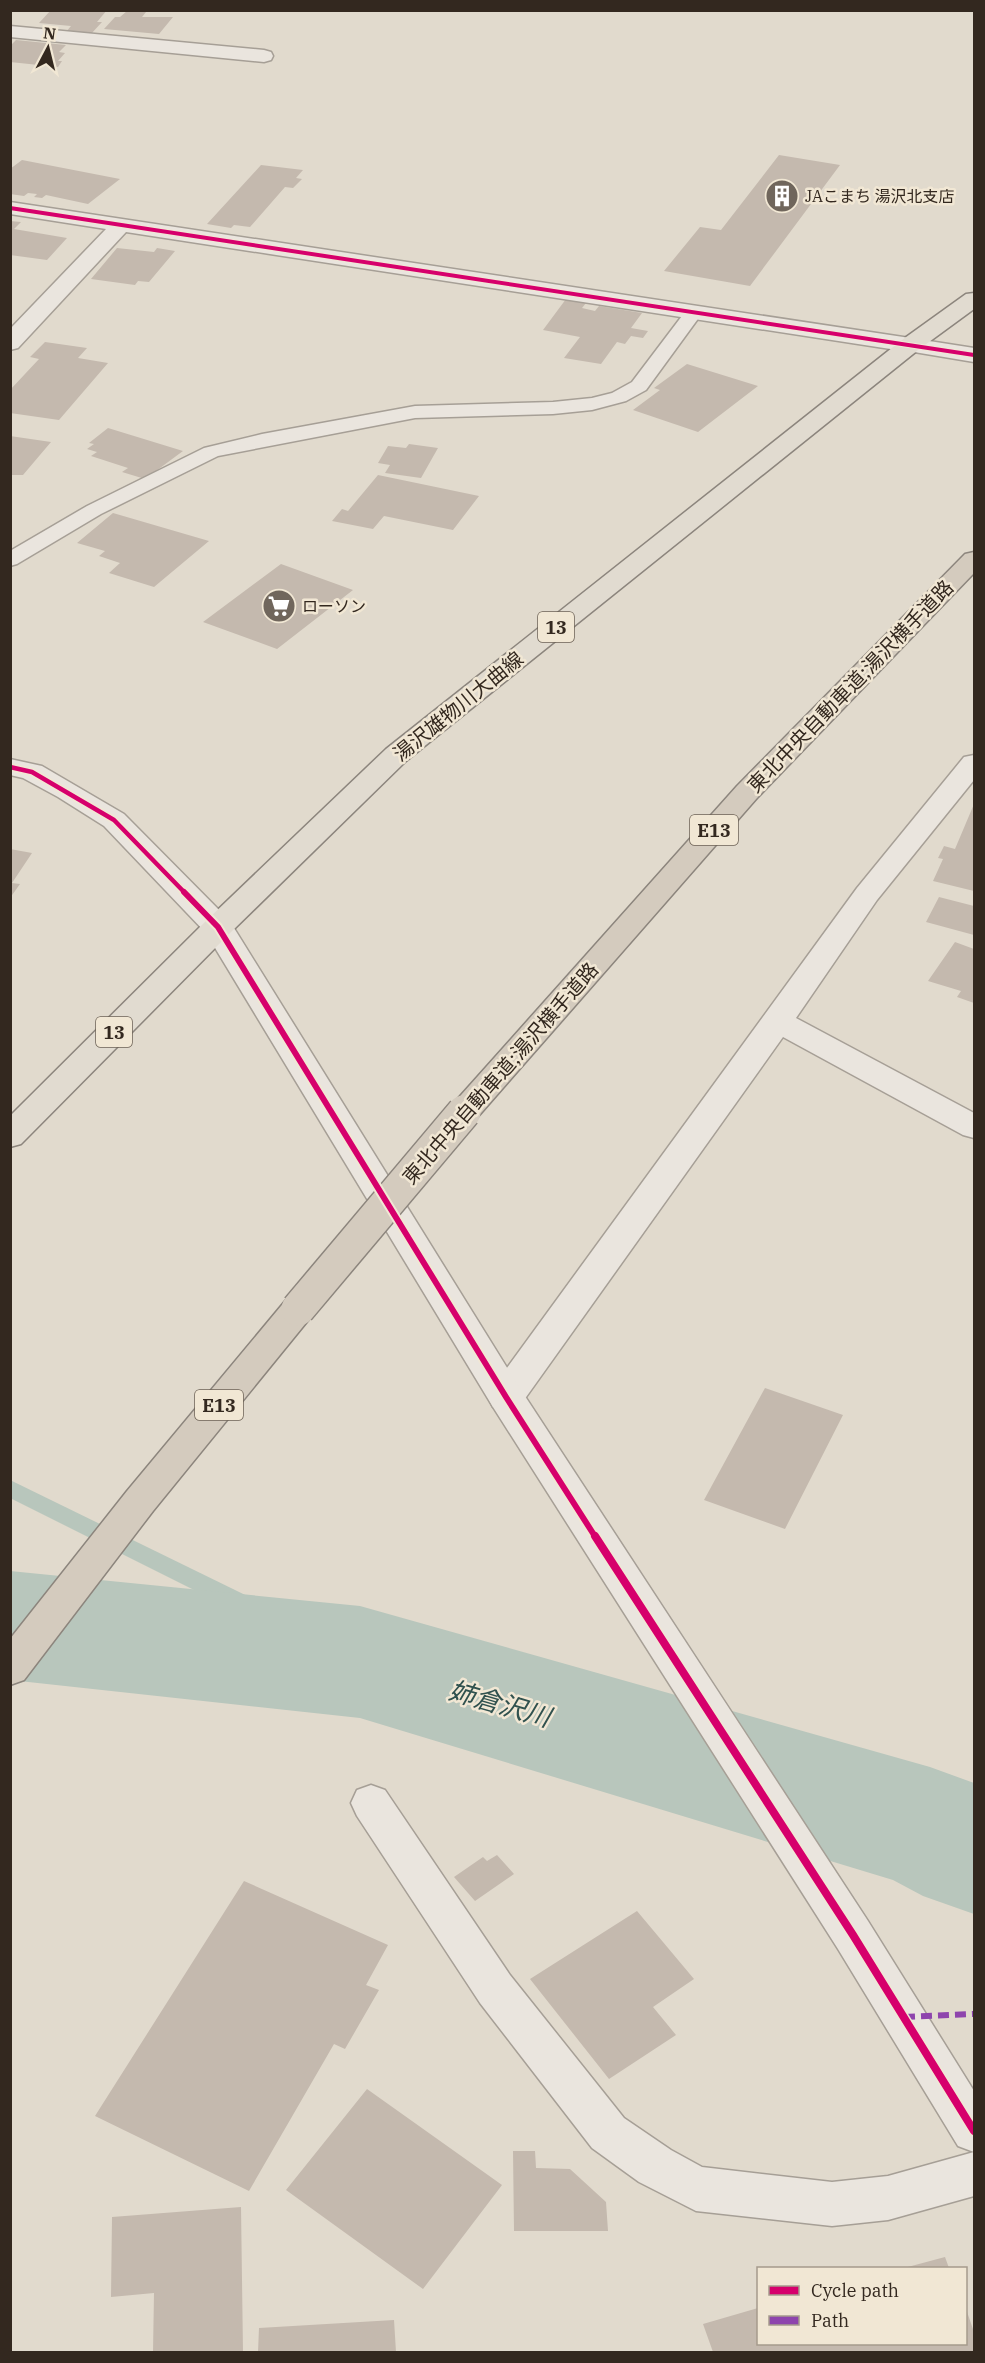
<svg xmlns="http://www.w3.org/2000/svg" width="985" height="2363" font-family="'IBM Plex Serif','Noto Sans JP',serif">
  <rect width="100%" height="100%" fill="#e1dacd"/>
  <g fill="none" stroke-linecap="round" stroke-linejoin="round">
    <path fill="#b8c6bc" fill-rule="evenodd" d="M 10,1480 L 368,1655 L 372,1662 L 368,1669 L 360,1672 L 352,1669 L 10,1498 Z"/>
    <path fill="#b8c6bc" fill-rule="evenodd" d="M 10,1571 L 360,1606 L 930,1767 L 974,1783 L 974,1914 L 923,1896 L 893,1880 L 360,1718 L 10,1680 Z"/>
  </g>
  <path fill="#c4b9ae" d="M 51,10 L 107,10 L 97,22 L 102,22 L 91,34 L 66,32 L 71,26 L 39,23 Z
    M 127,11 L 146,12 L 142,17 L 173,17 L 159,34 L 104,29 L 115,17 L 120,17 Z
    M 16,40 L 66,45 L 59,52 L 65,53 L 58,61 L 62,61 L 58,67 L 10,62 L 10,46 Z
    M 779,155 L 840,165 L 750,286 L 664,271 L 700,227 L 721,230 Z
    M 22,160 L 120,179 L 88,204 L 46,195 L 42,198 L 34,197 L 37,194 L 28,193 L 24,196 L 10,194 L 10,169 Z
    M 261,165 L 303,170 L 296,178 L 302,179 L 293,188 L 285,187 L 250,227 L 234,225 L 231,228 L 207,224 Z
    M 10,221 L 21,222 L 14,229 L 67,238 L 47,260 L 10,255 Z
    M 117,248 L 154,252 L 157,248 L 175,251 L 149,282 L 138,281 L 135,285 L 91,279 Z
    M 566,299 L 586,303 L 582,308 L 595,311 L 599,306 L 642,313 L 631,328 L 648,331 L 643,338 L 631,336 L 625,344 L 617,342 L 601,364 L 564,358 L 580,337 L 543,330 Z
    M 45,342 L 87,348 L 78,358 L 108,363 L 59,420 L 10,413 L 10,390 L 39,359 L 30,357 Z
    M 687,364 L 758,386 L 698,432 L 633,410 L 660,390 L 654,388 Z
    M 108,428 L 183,451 L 145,479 L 122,472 L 128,468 L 91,456 L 97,452 L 87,449 L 94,444 L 89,443 Z
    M 10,436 L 51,442 L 23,475 L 10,475 Z
    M 409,444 L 438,448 L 421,478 L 385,473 L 390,465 L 378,463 L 388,446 L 406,448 Z
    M 378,475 L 479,496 L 453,530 L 384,516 L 373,529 L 332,521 L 342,509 L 348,511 Z
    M 113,513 L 209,541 L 154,587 L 109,573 L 120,563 L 99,556 L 105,551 L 77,543 Z
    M 281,564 L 353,590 L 277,649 L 203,622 Z
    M 974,804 L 974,891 L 933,881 L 943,859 L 938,858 L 944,846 L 955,849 Z
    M 10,849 L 32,853 L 12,883 L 20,884 L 10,898 Z
    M 939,897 L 974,906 L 974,935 L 926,922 Z
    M 955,942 L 974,949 L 974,1003 L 957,997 L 961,991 L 928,981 Z
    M 765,1388 L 843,1415 L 785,1529 L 704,1500 Z
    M 497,1855 L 514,1874 L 475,1901 L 454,1877 L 483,1857 L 487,1861 Z
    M 244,1881 L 388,1945 L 366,1985 L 379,1990 L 345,2049 L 334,2044 L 249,2191 L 95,2116 Z
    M 637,1911 L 694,1979 L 653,2007 L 676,2035 L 609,2079 L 530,1979 Z
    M 367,2089 L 502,2185 L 423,2289 L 286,2190 Z
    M 513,2151 L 535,2151 L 536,2168 L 570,2169 L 606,2202 L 608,2231 L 514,2231 Z
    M 241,2207 L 243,2352 L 153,2352 L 154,2293 L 111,2297 L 112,2217 Z
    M 945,2257 L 949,2268 L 904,2268 Z
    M 758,2308 L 758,2344 L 966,2344 L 966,2309 L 974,2332 L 974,2352 L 713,2352 L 703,2324 Z
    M 394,2320 L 396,2352 L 258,2352 L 259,2328 Z"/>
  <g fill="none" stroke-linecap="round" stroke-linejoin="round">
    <defs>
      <path id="service" d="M 694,307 L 700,308 L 703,312 L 700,316 L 646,390 L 626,401 L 592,410 L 553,414 L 415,418 L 218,456 L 101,514 L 17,564 L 10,566 L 10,551 L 87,506 L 204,448 L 262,434 L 415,406 L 553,402 L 592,398 L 612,393 L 632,382 L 688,308 Z"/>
      <path id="minor" d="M 10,26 L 264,50 L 271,52 L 273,56 L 271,60 L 264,62 L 10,37 Z
        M 10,202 L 910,338 L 918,340 L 921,345 L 918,350 L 910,352 L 126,232 L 18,348 L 10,350 L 10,329 L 106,229 L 10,214 Z
        M 974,755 L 974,780 L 877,900 L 796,1018 L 974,1113 L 974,1138 L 963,1135 L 783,1037 L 519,1407 L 506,1410 L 493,1407 L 488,1397 L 493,1387 L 857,888 L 964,757 Z
        M 371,1785 L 385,1790 L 510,1975 L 624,2118 L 671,2150 L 702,2167 L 832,2182 L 888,2176 L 974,2152 L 974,2196 L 888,2220 L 832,2226 L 696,2211 L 639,2182 L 592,2148 L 480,2003 L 357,1816 L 351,1803 L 357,1790 Z"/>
      <path id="tertiary" d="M 910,338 L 974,348 L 974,362 L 902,350 L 899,345 L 902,340 Z
        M 10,759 L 42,766 L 124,814 L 229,920 L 519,1387 L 868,1921 L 974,2091 L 974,2152 L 958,2146 L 838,1949 L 493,1407 L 206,933 L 104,826 L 58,797 L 23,778 L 10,775 Z"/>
      <path id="primary" d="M 974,293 L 974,309 L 918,350 L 406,761 L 229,934 L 21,1144 L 10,1147 L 10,1116 L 207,920 L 386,749 L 902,340 L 966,294 Z"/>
      <path id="motorway" d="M 974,552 L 974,573 L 757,798 L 475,1120 L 464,1123 L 453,1120 L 448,1112 L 453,1104 L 737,786 L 965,554 Z
        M 298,1296 L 310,1300 L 315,1309 L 310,1318 L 153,1511 L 24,1680 L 10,1685 L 10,1639 L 127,1491 L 286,1300 Z"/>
    </defs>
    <use href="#service" stroke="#a69f96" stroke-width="3"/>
    <use href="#minor" stroke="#a69f96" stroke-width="3"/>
    <use href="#tertiary" stroke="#a69f96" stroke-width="3"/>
    <use href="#primary" stroke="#8c857d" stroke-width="3"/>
    <use href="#motorway" stroke="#8c857d" stroke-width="3"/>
    <use href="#service" fill="#eae5de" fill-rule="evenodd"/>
    <use href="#minor" fill="#eae5de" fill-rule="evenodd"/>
    <use href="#tertiary" fill="#eae5de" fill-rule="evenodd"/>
    <use href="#primary" fill="#e1dbd0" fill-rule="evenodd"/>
    <use href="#motorway" fill="#d4cbbe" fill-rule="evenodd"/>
    <defs>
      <path id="motorway-bridge" d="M 298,1309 L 464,1112"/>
    </defs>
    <use href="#motorway-bridge" stroke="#8c857d" stroke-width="36" stroke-linecap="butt"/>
    <use href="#motorway-bridge" stroke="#d4cbbe" stroke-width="33"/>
    <path stroke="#8e44ad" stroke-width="6" stroke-dasharray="11 6" stroke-linecap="butt" d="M 904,2017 L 974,2014"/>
    <defs>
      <path id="cycleway-far3" d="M 10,208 L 974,355"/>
      <path id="cycleway-far2" d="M 10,767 L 32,772 L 114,820 L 186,894"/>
      <path id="cycleway-far1" d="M 184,892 L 218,927 L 506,1397 L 596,1538"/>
      <path id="cycleway" d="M 595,1536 L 853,1935 L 974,2131"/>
    </defs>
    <use href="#cycleway-far3" stroke="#f1e7d4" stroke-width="6"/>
    <use href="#cycleway-far2" stroke="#f1e7d4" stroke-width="8"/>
    <use href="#cycleway-far1" stroke="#f1e7d4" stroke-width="10"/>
    <use href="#cycleway" stroke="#f1e7d4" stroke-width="11"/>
    <use href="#cycleway-far3" stroke="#d6006c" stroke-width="4"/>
    <use href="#cycleway-far2" stroke="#d6006c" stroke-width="4.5"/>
    <use href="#cycleway-far1" stroke="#d6006c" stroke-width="6"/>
    <use href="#cycleway" stroke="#d6006c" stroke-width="8"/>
  </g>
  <defs>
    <symbol id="building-disc" viewBox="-11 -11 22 22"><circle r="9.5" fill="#70665c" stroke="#f1e7d4"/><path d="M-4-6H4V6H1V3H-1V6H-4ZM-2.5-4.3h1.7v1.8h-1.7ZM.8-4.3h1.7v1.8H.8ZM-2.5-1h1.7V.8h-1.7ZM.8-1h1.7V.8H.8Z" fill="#fff"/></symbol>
    <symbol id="supermarket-disc" viewBox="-11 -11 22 22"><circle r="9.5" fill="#70665c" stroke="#f1e7d4"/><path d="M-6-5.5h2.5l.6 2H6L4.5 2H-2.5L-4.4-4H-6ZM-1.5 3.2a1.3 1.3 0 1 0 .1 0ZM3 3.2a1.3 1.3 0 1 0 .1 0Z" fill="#fff"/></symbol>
  </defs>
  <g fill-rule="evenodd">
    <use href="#building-disc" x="763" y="177" width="38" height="38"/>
    <use href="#supermarket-disc" x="260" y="587" width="38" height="38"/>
  </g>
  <g text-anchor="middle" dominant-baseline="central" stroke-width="5" stroke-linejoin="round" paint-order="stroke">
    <g font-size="16" fill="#33281f" stroke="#f1e7d4" text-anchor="start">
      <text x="805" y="196">JAこまち 湯沢北支店</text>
      <text x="302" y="606">ローソン</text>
    </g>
    <g fill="#f1e7d4" stroke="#6c6155" stroke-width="1.5">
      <rect x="538" y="612" width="36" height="30" rx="4.5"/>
      <rect x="690" y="815" width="48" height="30" rx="4.5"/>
      <rect x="96" y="1017" width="36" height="30" rx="4.5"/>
      <rect x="195" y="1390" width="48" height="30" rx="4.5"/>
    </g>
    <g font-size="18" font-weight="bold" fill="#33281f">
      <text x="556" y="627">13</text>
      <text x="714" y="830">E13</text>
      <text x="114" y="1032">13</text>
      <text x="219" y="1405">E13</text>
    </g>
    <g font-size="20" fill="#33281f" stroke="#f1e7d4">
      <text transform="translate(850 686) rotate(-46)">東北中央自動車道;湯沢横手道路</text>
      <text transform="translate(458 706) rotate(-39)">湯沢雄物川大曲線</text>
      <text transform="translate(500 1073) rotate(-49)">東北中央自動車道;湯沢横手道路</text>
    </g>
    <g font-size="26" font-style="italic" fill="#30514e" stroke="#f1e7d4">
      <text transform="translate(500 1703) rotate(16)">姉倉沢川</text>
    </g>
  </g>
  <rect width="985" height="2363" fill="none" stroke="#33281f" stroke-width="24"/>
  <rect x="757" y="2267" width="210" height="78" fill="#f1e7d4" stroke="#a59b8c" stroke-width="1.5"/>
  <rect x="769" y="2286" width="30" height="9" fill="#d6006c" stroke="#a59b8c" stroke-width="1.5"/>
  <text x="811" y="2297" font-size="18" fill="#33281f">Cycle path</text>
  <rect x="769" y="2316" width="30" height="9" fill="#8e44ad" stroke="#a59b8c" stroke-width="1.5"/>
  <text x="811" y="2327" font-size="18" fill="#33281f">Path</text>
  <g transform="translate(48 48) rotate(7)" stroke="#f1e7d4" stroke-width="4.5" paint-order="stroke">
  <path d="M0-4.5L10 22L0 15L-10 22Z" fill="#33281f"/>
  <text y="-9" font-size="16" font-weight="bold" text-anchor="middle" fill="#33281f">N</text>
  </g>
</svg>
